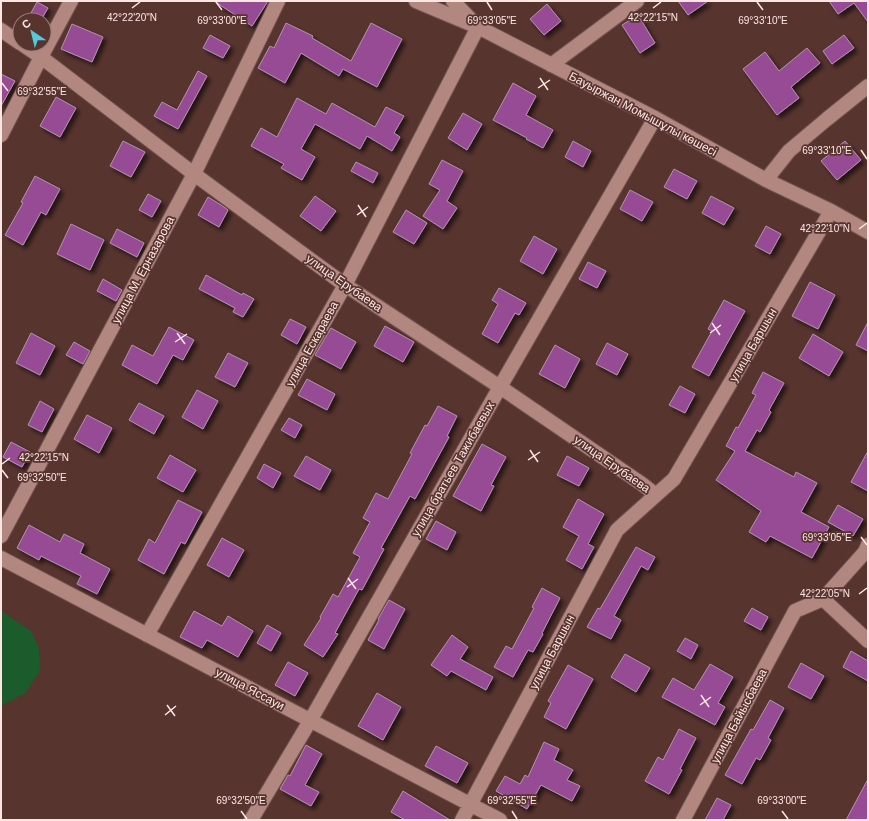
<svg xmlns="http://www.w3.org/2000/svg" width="869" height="821" font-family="Helvetica,sans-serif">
  <defs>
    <filter id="shadow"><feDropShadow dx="3.5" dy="3.5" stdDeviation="2" flood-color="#0009"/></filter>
  </defs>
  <rect width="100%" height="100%" fill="#58342f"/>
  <path fill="#1c5b2c" d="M 1,611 L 31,631 L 39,648 L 40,671 L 25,693 L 1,706 Z"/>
  <path fill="#964b94" stroke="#b193af" filter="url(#shadow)" d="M 214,1 L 268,1 L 252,26 Z
    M 678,1 L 708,1 L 688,15 Z
    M 829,1 L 868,1 L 868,22 L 854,3 L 838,14 Z
    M 37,2 L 48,8 L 41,20 L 27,20 Z
    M 547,4 L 561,21 L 544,35 L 530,19 Z
    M 638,15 L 655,43 L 640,53 L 622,25 Z
    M 286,23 L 313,36 L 312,38 L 351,61 L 371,23 L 402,39 L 377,87 L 343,69 L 339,76 L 301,53 L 285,83 L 258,68 L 270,46 L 274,48 Z
    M 72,24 L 103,37 L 92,62 L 61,49 Z
    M 210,35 L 230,46 L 223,58 L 203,48 Z
    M 844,35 L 854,48 L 832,64 L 823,51 Z
    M 807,48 L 820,63 L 791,87 L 799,98 L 777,115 L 743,69 L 765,52 L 779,71 Z
    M 198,71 L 207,76 L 178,129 L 154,116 L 162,102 L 177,110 Z
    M 1,74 L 15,81 L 1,106 Z
    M 513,83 L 536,96 L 526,115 L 553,130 L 543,148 L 526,139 L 527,138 L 493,120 Z
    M 56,97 L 76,108 L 60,137 L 40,126 Z
    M 297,98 L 326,114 L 332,103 L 375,127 L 386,107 L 404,116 L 394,133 L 400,137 L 392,151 L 367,136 L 360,149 L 315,124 L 301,149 L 315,157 L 302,180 L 281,168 L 284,164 L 251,146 L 261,128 L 277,137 Z
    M 463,113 L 482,124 L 467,150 L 448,138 Z
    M 123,141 L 145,152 L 131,177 L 110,166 Z
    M 573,141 L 591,151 L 583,167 L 565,157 Z
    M 845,141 L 861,160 L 837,180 L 821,161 Z
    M 442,160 L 463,171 L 447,201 L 457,208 L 443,229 L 423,216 L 440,190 L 429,184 Z
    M 356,162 L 378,173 L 373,183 L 351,171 Z
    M 674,169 L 697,181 L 687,199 L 664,187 Z
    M 35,176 L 60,189 L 46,215 L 41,212 L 23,245 L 5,235 L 23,203 L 21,202 Z
    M 630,190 L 653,202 L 642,221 L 620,209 Z
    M 148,194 L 161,201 L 152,217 L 139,210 Z
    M 315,196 L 336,211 L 321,231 L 300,216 Z
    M 711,196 L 734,208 L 724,225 L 702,213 Z
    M 208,197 L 221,205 L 228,210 L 219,227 L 198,215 Z
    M 406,210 L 427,223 L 414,244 L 393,232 Z
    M 71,224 L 104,240 L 90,270 L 57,254 Z
    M 766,226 L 781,234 L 770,254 L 755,246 Z
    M 117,229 L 144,243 L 137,257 L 110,243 Z
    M 534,236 L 557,249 L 543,274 L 520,261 Z
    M 588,262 L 606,271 L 597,288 L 579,279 Z
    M 206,275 L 242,295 L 243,293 L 254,299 L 243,317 L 233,312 L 235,308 L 199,289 Z
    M 103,279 L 122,290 L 116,301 L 97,291 Z
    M 810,282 L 835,295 L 818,329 L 792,316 Z
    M 499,288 L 526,303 L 519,315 L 515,313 L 498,343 L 482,334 L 498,304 L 492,300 Z
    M 724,300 L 745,311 L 709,376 L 692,367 L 712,331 L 708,329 Z
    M 290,319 L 306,327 L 297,344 L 281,335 Z
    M 868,322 L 868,351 L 856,345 Z
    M 385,326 L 414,342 L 403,362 L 374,346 Z
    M 169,327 L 194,340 L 183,360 L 173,355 L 157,384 L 122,365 L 132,345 L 153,356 Z
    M 331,328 L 356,342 L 341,369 L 315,355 Z
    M 31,333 L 55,346 L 40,375 L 16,363 Z
    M 813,334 L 843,352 L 829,376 L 799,358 Z
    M 74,342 L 90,351 L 83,364 L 66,355 Z
    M 607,343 L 628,354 L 617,375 L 596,364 Z
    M 555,345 L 580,359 L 565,388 L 539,374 Z
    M 228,353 L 248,363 L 235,387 L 215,377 Z
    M 763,372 L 784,383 L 769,410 L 771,412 L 760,432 L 757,430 L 745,451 L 794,477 L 796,472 L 817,483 L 801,512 L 829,527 L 812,558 L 770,536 L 766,542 L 749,532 L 761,511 L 716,480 L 735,451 L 726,446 L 736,427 L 738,428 L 756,395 L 752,393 Z
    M 307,379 L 335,394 L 327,410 L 298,395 Z
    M 680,386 L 695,394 L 685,413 L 669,405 Z
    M 197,390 L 218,401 L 203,429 L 182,417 Z
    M 40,401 L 54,409 L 42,432 L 28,425 Z
    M 139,403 L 164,416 L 154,434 L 129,420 Z
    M 438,406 L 457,416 L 447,436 L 449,437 L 415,499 L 410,496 L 381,548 L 384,549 L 362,590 L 359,589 L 335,633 L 338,634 L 323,657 L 304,645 L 321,618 L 320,617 L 333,594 L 338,597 L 360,557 L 353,553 L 370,522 L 363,518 L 376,493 L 388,499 L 412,454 L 410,453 L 425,425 L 427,426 Z
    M 87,415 L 112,428 L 99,453 L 74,439 Z
    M 289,418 L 302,425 L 295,438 L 281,430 Z
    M 11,442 L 30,452 L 22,467 L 3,457 Z
    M 482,444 L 506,457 L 491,485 L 494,486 L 481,511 L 453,496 Z
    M 868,451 L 868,491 L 851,482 Z
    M 170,455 L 196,470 L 183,492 L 157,478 Z
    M 306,456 L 331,470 L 320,490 L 294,476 Z
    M 567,456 L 589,468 L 579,486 L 557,475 Z
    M 264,464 L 281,473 L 273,488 L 257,478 Z
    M 578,499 L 604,514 L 588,544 L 594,547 L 582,569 L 566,560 L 579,536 L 563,527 Z
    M 178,500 L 202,512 L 185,544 L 181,542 L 164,574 L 138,560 L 149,539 L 155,543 Z
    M 838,505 L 863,519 L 853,536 L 828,522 Z
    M 436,521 L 456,532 L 447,550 L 426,539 Z
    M 29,525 L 60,542 L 64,534 L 84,544 L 80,553 L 110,569 L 97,594 L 77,584 L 81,576 L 41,556 L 39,560 L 17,548 Z
    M 222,538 L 244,550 L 229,577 L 207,565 Z
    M 636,547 L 655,557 L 648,570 L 641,566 L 614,616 L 621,620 L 611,639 L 587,627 L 598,608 L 600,609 Z
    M 542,588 L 560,598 L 542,633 L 543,634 L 533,652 L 528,650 L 513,677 L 494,667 L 506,646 L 512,649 L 534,608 L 532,607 Z
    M 389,600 L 405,609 L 384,649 L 368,640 L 379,620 L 378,619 Z
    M 752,608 L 768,617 L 761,630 L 744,621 Z
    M 194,611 L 222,626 L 228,616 L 253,631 L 238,657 L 207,640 L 202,648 L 180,637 Z
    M 267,625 L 281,633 L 271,651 L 257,643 Z
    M 452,635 L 468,647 L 460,659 L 493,677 L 486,690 L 451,671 L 447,676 L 431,665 Z
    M 685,638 L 698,645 L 691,659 L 677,651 Z
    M 851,651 L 868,661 L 868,681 L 843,667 Z
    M 625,654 L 650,668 L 636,692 L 611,677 Z
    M 288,662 L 308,673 L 295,696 L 275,685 Z
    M 801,663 L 824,676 L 811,699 L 788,687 Z
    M 710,664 L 733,677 L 718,703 L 725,707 L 715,725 L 662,697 L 673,678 L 694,690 Z
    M 568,665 L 593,679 L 566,729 L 544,717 L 551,703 L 548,701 Z
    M 377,693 L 401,707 L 383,740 L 358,726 Z
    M 770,700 L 784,708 L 768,738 L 771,740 L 760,760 L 756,758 L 742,784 L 725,775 L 751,729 L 753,730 Z
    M 679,729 L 696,738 L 680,769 L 682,770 L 669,794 L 645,781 L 658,757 L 663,760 Z
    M 544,742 L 559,749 L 554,760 L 573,770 L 567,780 L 580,786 L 572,801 L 541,785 L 527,809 L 496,791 L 505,776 L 520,784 L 525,775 L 528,777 Z
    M 306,745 L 322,754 L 305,785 L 319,792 L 311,806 L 280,789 L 288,775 L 290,776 Z
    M 436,746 L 468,763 L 457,783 L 425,766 Z
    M 868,779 L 868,820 L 846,820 Z
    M 403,791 L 450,820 L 405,820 L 391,812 Z
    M 717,798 L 731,805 L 723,820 L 705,820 Z"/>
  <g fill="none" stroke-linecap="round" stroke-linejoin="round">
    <defs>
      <path id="minor" d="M 416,1 L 478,27 L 655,118 L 766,180 L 831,211 L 868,232
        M 1,30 L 20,43
        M 22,44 L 41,57 L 194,174 L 345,285 L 500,387 L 642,484 L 656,495 L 674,479 L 831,211
        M 551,65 L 637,1
        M 1,135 L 41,57 L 71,1
        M 766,180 L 789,151 L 827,119 L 868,86
        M 1,536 L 194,174 L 278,1
        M 1,558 L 500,820
        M 823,599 L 865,552 L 868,545
        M 147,635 L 345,285 L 478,27 L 453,1
        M 251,820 L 310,721 L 500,387 L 655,118
        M 462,820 L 617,530 L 656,495
        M 683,820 L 795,611 L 823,599 L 868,641"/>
    </defs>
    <use href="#minor" stroke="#725450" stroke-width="16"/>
    <use href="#minor" stroke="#b18780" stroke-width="14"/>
  </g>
  <path fill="none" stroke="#fee7e3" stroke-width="1.5" d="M 216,2 L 222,10M 487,2 L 492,10M 757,2 L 763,10M 132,8 L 140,2M 653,8 L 661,2M 540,78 L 548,90M 2,83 L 8,91M 538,88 L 550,80M 861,150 L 867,159M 358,205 L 366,217M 357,215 L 368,207M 859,229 L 867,223M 712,323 L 720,335M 177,333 L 185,344M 710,333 L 721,325M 175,342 L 187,334M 530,450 L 538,462M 528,460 L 540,452M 2,464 L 10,458M 2,470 L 8,478M 861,537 L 867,545M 348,578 L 356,589M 347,587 L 358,579M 859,594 L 867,588M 701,695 L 709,707M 167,705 L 175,716M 700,705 L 711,697M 165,715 L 176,706M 241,811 L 247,819M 512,811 L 517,819M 782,811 L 788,819"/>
  <g text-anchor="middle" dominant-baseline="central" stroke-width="3.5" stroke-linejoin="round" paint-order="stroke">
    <g font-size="12" fill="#fee7e3" stroke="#58342f">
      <text transform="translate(643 114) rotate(28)">Бауыржан Момышұлы көшесі</text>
      <text transform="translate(143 270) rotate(-62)">улица М. Ерназарова</text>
      <text transform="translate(344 283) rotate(35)">улица Ерубаева</text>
      <text transform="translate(312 344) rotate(-61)">улица Ескараева</text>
      <text transform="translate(753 345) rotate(-60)">улица Баршын</text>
      <text transform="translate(612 464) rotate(35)">улица Ерубаева</text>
      <text transform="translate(453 469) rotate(-60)">улица братьев Тажибаевых</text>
      <text transform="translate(552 652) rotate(-62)">улица Баршын</text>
      <text transform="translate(250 689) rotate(28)">улица Яссауи</text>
      <text transform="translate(739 716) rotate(-62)">улица Байысбаева</text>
    </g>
  </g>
  <g font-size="10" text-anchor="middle" fill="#fee7e3" stroke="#58342f" stroke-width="3.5" stroke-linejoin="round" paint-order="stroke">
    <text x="132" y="21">42°22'20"N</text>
    <text x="653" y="21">42°22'15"N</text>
    <text x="222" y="24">69°33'00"E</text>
    <text x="492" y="24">69°33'05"E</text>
    <text x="763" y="24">69°33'10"E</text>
    <text x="42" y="95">69°32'55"E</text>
    <text x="827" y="154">69°33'10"E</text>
    <text x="825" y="232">42°22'10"N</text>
    <text x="44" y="461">42°22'15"N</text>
    <text x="42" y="481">69°32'50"E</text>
    <text x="827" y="541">69°33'05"E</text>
    <text x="825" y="597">42°22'05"N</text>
    <text x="241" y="804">69°32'50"E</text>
    <text x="512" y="804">69°32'55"E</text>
    <text x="782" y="804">69°33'00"E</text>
  </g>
  <rect width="869" height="821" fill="none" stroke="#fee7e3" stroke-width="4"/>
  <g transform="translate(32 32) rotate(325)"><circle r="19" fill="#58342f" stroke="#9a7c77"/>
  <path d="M0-3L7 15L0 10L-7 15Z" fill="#53cadc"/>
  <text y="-6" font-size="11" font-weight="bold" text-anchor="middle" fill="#fee7e3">С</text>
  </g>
</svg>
